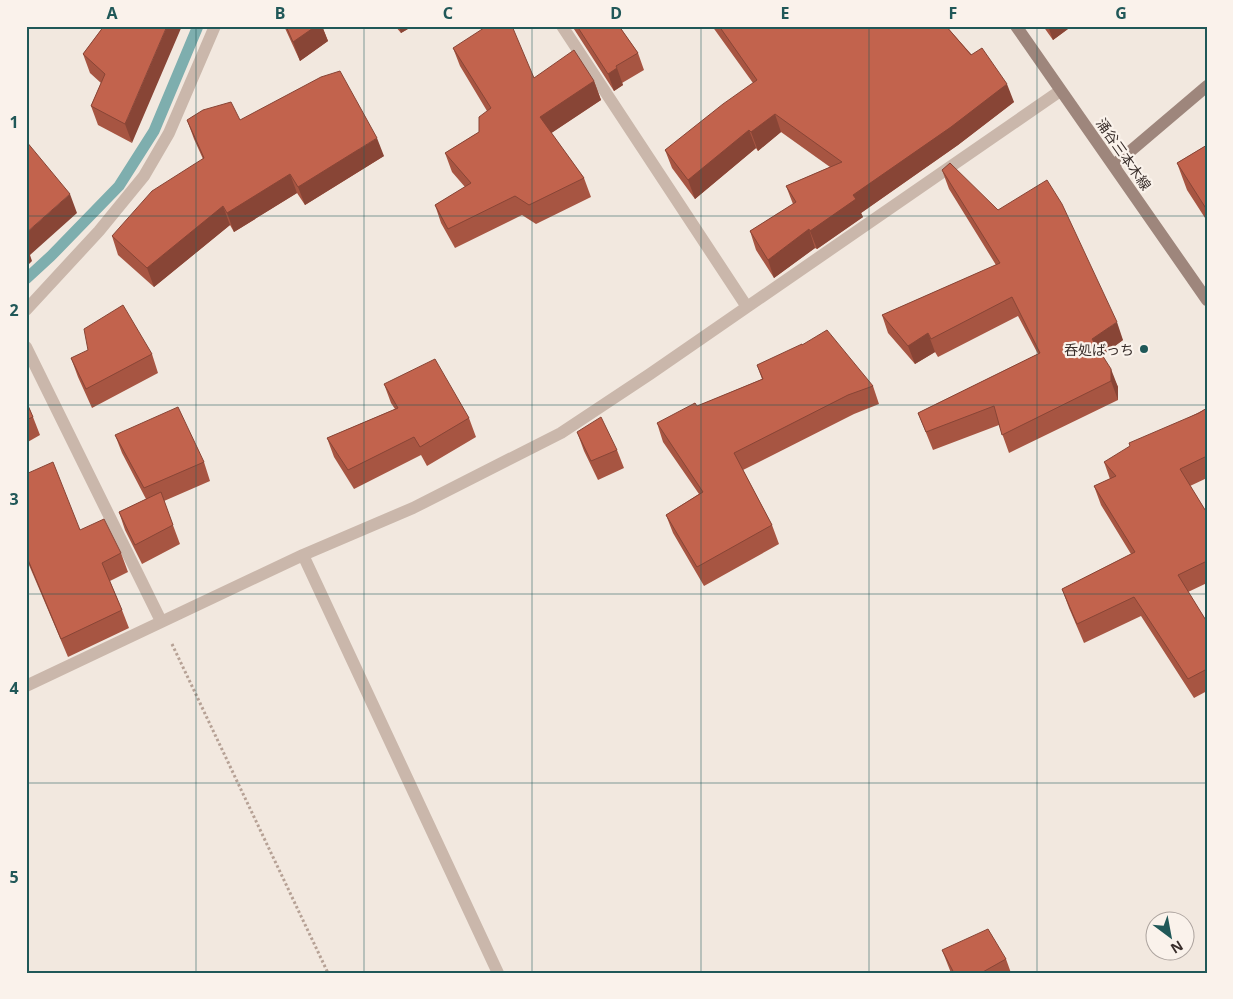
<svg xmlns="http://www.w3.org/2000/svg" width="1233" height="999" font-family="'Noto Sans','Noto Sans JP',sans-serif">
  <rect width="100%" height="100%" fill="#f2e8df"/>
  <g fill="none" stroke-linecap="round" stroke-linejoin="round">
    <path stroke="#7eaeae" stroke-width="11" d="M 26,279 L 51,256 L 119,186 L 154,131 L 198,26"/>
    <path stroke="#b6a195" stroke-width="3" stroke-dasharray="2.5 2.5" stroke-linecap="butt" d="M 172,644 L 328,973"/>
    <path stroke="#cab7ab" stroke-width="12" d="M 562,26 L 747,307
      M 26,310 L 99,231 L 144,176 L 169,133 L 215,26
      M 26,347 L 161,621
      M 303,555 L 498,973
      M 26,686 L 303,555 L 413,508 L 561,433 L 650,374 L 1060,91"/>
    <path stroke="#9e867c" stroke-width="12" d="M 1016,26 L 1207,300
      M 1114,165 L 1207,86"/>
  </g>
  <path fill="#a75542" d="M 104,26 L 132,143 L 98,125 L 91,106 L 101,83 L 90,73 L 83,54 Z
    M 284,26 L 322,26 L 328,41 L 300,61 Z
    M 395,26 L 413,26 L 401,33 Z
    M 572,26 L 619,26 L 638,53 L 644,70 L 622,83 L 623,85 L 614,91 Z
    M 712,26 L 946,26 L 1014,102 L 958,145 L 861,213 L 863,217 L 817,249 L 815,248 L 774,278 L 756,250 L 750,231 L 793,204 L 786,186 L 830,167 L 781,132 L 758,151 L 756,148 L 695,199 L 672,168 L 665,150 L 753,83 Z
    M 1043,26 L 1072,26 L 1053,40 Z
    M 453,48 L 534,78 L 594,81 L 601,100 L 551,133 L 584,178 L 591,197 L 536,224 L 522,215 L 455,248 L 441,223 L 435,205 L 465,187 L 452,172 L 445,153 L 479,132 L 487,111 L 460,66 Z
    M 187,120 L 240,120 L 384,156 L 305,205 L 297,193 L 234,232 L 230,225 L 154,287 L 118,255 L 112,236 L 203,159 L 194,139 Z
    M 1207,145 L 1207,221 L 1187,190 L 1177,163 Z
    M 942,170 L 1123,340 L 1102,355 L 1118,387 L 1118,400 L 1009,453 L 999,425 L 933,450 L 918,413 L 1038,354 L 1018,316 L 938,357 L 935,352 L 915,364 L 888,333 L 882,315 L 996,265 L 949,189 Z
    M 802,345 L 873,386 L 879,404 L 854,414 L 743,470 L 772,525 L 779,544 L 704,586 L 673,533 L 666,515 L 699,494 L 663,442 L 657,423 L 762,379 L 757,365 Z
    M 152,354 L 158,373 L 92,408 L 78,377 L 71,358 Z
    M 384,384 L 469,418 L 476,437 L 427,466 L 421,455 L 354,489 L 334,457 L 327,438 L 395,409 L 391,403 Z
    M 26,401 L 33,417 L 40,435 L 26,443 Z
    M 1207,408 L 1207,478 L 1190,486 L 1207,513 L 1207,583 L 1188,592 L 1207,622 L 1207,691 L 1194,698 L 1141,616 L 1084,643 L 1069,608 L 1062,589 L 1131,554 L 1101,505 L 1094,486 L 1110,479 L 1104,462 Z
    M 577,432 L 617,450 L 624,468 L 598,480 L 584,451 Z
    M 115,435 L 204,462 L 210,481 L 164,501 L 180,544 L 142,564 L 125,530 L 119,512 L 146,499 L 122,453 Z
    M 26,474 L 80,530 L 121,553 L 128,572 L 110,581 L 122,610 L 129,628 L 68,657 L 26,558 Z
    M 942,950 L 1006,959 L 1011,973 L 951,973 Z"/>
  <path fill="#884536" d="M 167,26 L 182,26 L 132,143 L 125,124 Z
    M 316,26 L 322,26 L 328,41 L 300,61 L 293,42 Z
    M 399,26 L 413,26 L 401,33 Z
    M 1048,26 L 1072,26 L 1053,40 Z
    M 617,68 L 623,85 L 614,91 L 608,74 Z
    M 594,81 L 601,100 L 547,136 L 540,117 Z
    M 1007,84 L 1014,102 L 958,145 L 861,213 L 863,217 L 817,249 L 810,231 L 853,195 Z
    M 775,114 L 781,132 L 758,151 L 751,132 Z
    M 749,130 L 756,148 L 695,199 L 688,180 Z
    M 377,138 L 384,156 L 305,205 L 298,187 Z
    M 290,174 L 297,193 L 234,232 L 227,213 Z
    M 70,194 L 77,213 L 30,255 L 32,261 L 26,267 L 26,233 Z
    M 223,206 L 230,225 L 154,287 L 147,268 Z
    M 809,229 L 815,248 L 774,278 L 768,260 Z
    M 1117,322 L 1123,340 L 1099,358 L 1092,339 Z
    M 928,333 L 935,352 L 915,364 L 908,346 Z
    M 1111,369 L 1118,387 L 1118,400 L 1111,381 Z"/>
  <path fill="#c2634d" stroke="#884536" d="M 104,26 L 167,26 L 125,124 L 91,106 L 105,74 L 83,54 Z
    M 286,26 L 316,26 L 293,42 Z
    M 487,26 L 512,26 L 534,78 L 574,50 L 594,81 L 540,117 L 584,178 L 529,205 L 515,196 L 448,229 L 435,205 L 471,183 L 445,153 L 479,132 L 479,117 L 491,108 L 453,48 Z
    M 577,26 L 619,26 L 638,53 L 616,66 L 617,68 L 608,74 Z
    M 719,26 L 946,26 L 971,55 L 982,48 L 1007,84 L 951,127 L 853,195 L 856,199 L 810,231 L 809,229 L 768,260 L 750,231 L 796,202 L 786,186 L 842,162 L 775,114 L 751,132 L 749,130 L 688,180 L 665,150 L 723,104 L 757,80 Z
    M 340,71 L 377,138 L 298,187 L 290,174 L 227,213 L 223,206 L 147,268 L 112,236 L 152,191 L 204,158 L 187,120 L 203,110 L 231,102 L 240,120 L 321,77 Z
    M 26,141 L 70,194 L 26,233 Z
    M 1207,145 L 1207,210 L 1177,163 Z
    M 950,163 L 998,210 L 1047,180 L 1062,204 L 1117,322 L 1092,339 L 1111,369 L 1111,381 L 1002,435 L 994,406 L 926,432 L 918,413 L 1040,353 L 1012,297 L 931,339 L 928,333 L 908,346 L 882,315 L 1000,263 L 942,170 Z
    M 123,305 L 152,354 L 86,389 L 71,358 L 88,350 L 84,329 Z
    M 827,330 L 873,386 L 848,395 L 734,453 L 772,525 L 697,567 L 666,515 L 703,492 L 657,423 L 695,403 L 697,406 L 763,379 L 757,365 L 802,344 L 802,345 Z
    M 435,359 L 469,418 L 420,447 L 414,437 L 348,470 L 327,438 L 398,408 L 384,384 Z
    M 26,401 L 33,417 L 26,420 Z
    M 178,407 L 204,462 L 144,488 L 115,435 Z
    M 1207,408 L 1207,456 L 1180,469 L 1207,513 L 1207,561 L 1178,575 L 1207,622 L 1207,669 L 1188,679 L 1134,597 L 1077,624 L 1062,589 L 1135,552 L 1094,486 L 1116,476 L 1104,462 L 1130,446 L 1129,443 L 1199,413 Z
    M 601,417 L 617,450 L 591,461 L 577,432 Z
    M 53,462 L 80,530 L 104,519 L 121,553 L 102,563 L 122,610 L 61,639 L 26,555 L 26,474 Z
    M 161,492 L 173,525 L 135,545 L 119,512 Z
    M 988,929 L 1006,959 L 981,973 L 954,973 L 942,950 Z"/>
  <path fill="none" stroke="#205858" stroke-width="1" stroke-opacity="0.55" d="M 196,26 L 196,973M 364,26 L 364,973M 532,26 L 532,973M 701,26 L 701,973M 869,26 L 869,973M 1037,26 L 1037,973M 26,216 L 1207,216M 26,405 L 1207,405M 26,594 L 1207,594M 26,783 L 1207,783"/>
  <circle fill="#205858" stroke="#faf2eb" stroke-width="2" cx="1144" cy="349" r="5"/>
  <g text-anchor="middle" dominant-baseline="central" stroke-width="4.5" stroke-linejoin="round" paint-order="stroke">
    <g font-size="14" fill="#382d2a" stroke="#faf2eb">
      <text transform="translate(1124 154) rotate(55)">涌谷三本木線</text>
    </g>
    <g font-size="14" fill="#382d2a" stroke="#faf2eb" text-anchor="end">
      <text x="1134" y="349">呑処ばっち</text>
    </g>
  </g>
  <rect width="1233" height="999" fill="none" stroke="#faf2eb" stroke-width="55"/>
  <g transform="translate(1170 936) rotate(148)"><circle r="24" fill="#faf2eb" stroke="#aca39e"/>
  <path d="M0-4L9 19L0 12L-9 19Z" fill="#205858"/>
  <text y="-8" font-size="14" font-weight="bold" text-anchor="middle" fill="#382d2a">N</text>
  </g>
  <rect x="28" y="28" width="1178" height="944" fill="none" stroke="#205858" stroke-width="2"/>
  <g font-size="16" text-anchor="middle" font-weight="bold" fill="#205858">
    <text x="112" y="19">A</text>
    <text x="280" y="19">B</text>
    <text x="448" y="19">C</text>
    <text x="616" y="19">D</text>
    <text x="785" y="19">E</text>
    <text x="953" y="19">F</text>
    <text x="1121" y="19">G</text>
    <text x="14" y="128">1</text>
    <text x="14" y="316">2</text>
    <text x="14" y="505">3</text>
    <text x="14" y="694">4</text>
    <text x="14" y="883">5</text>
  </g>
</svg>
